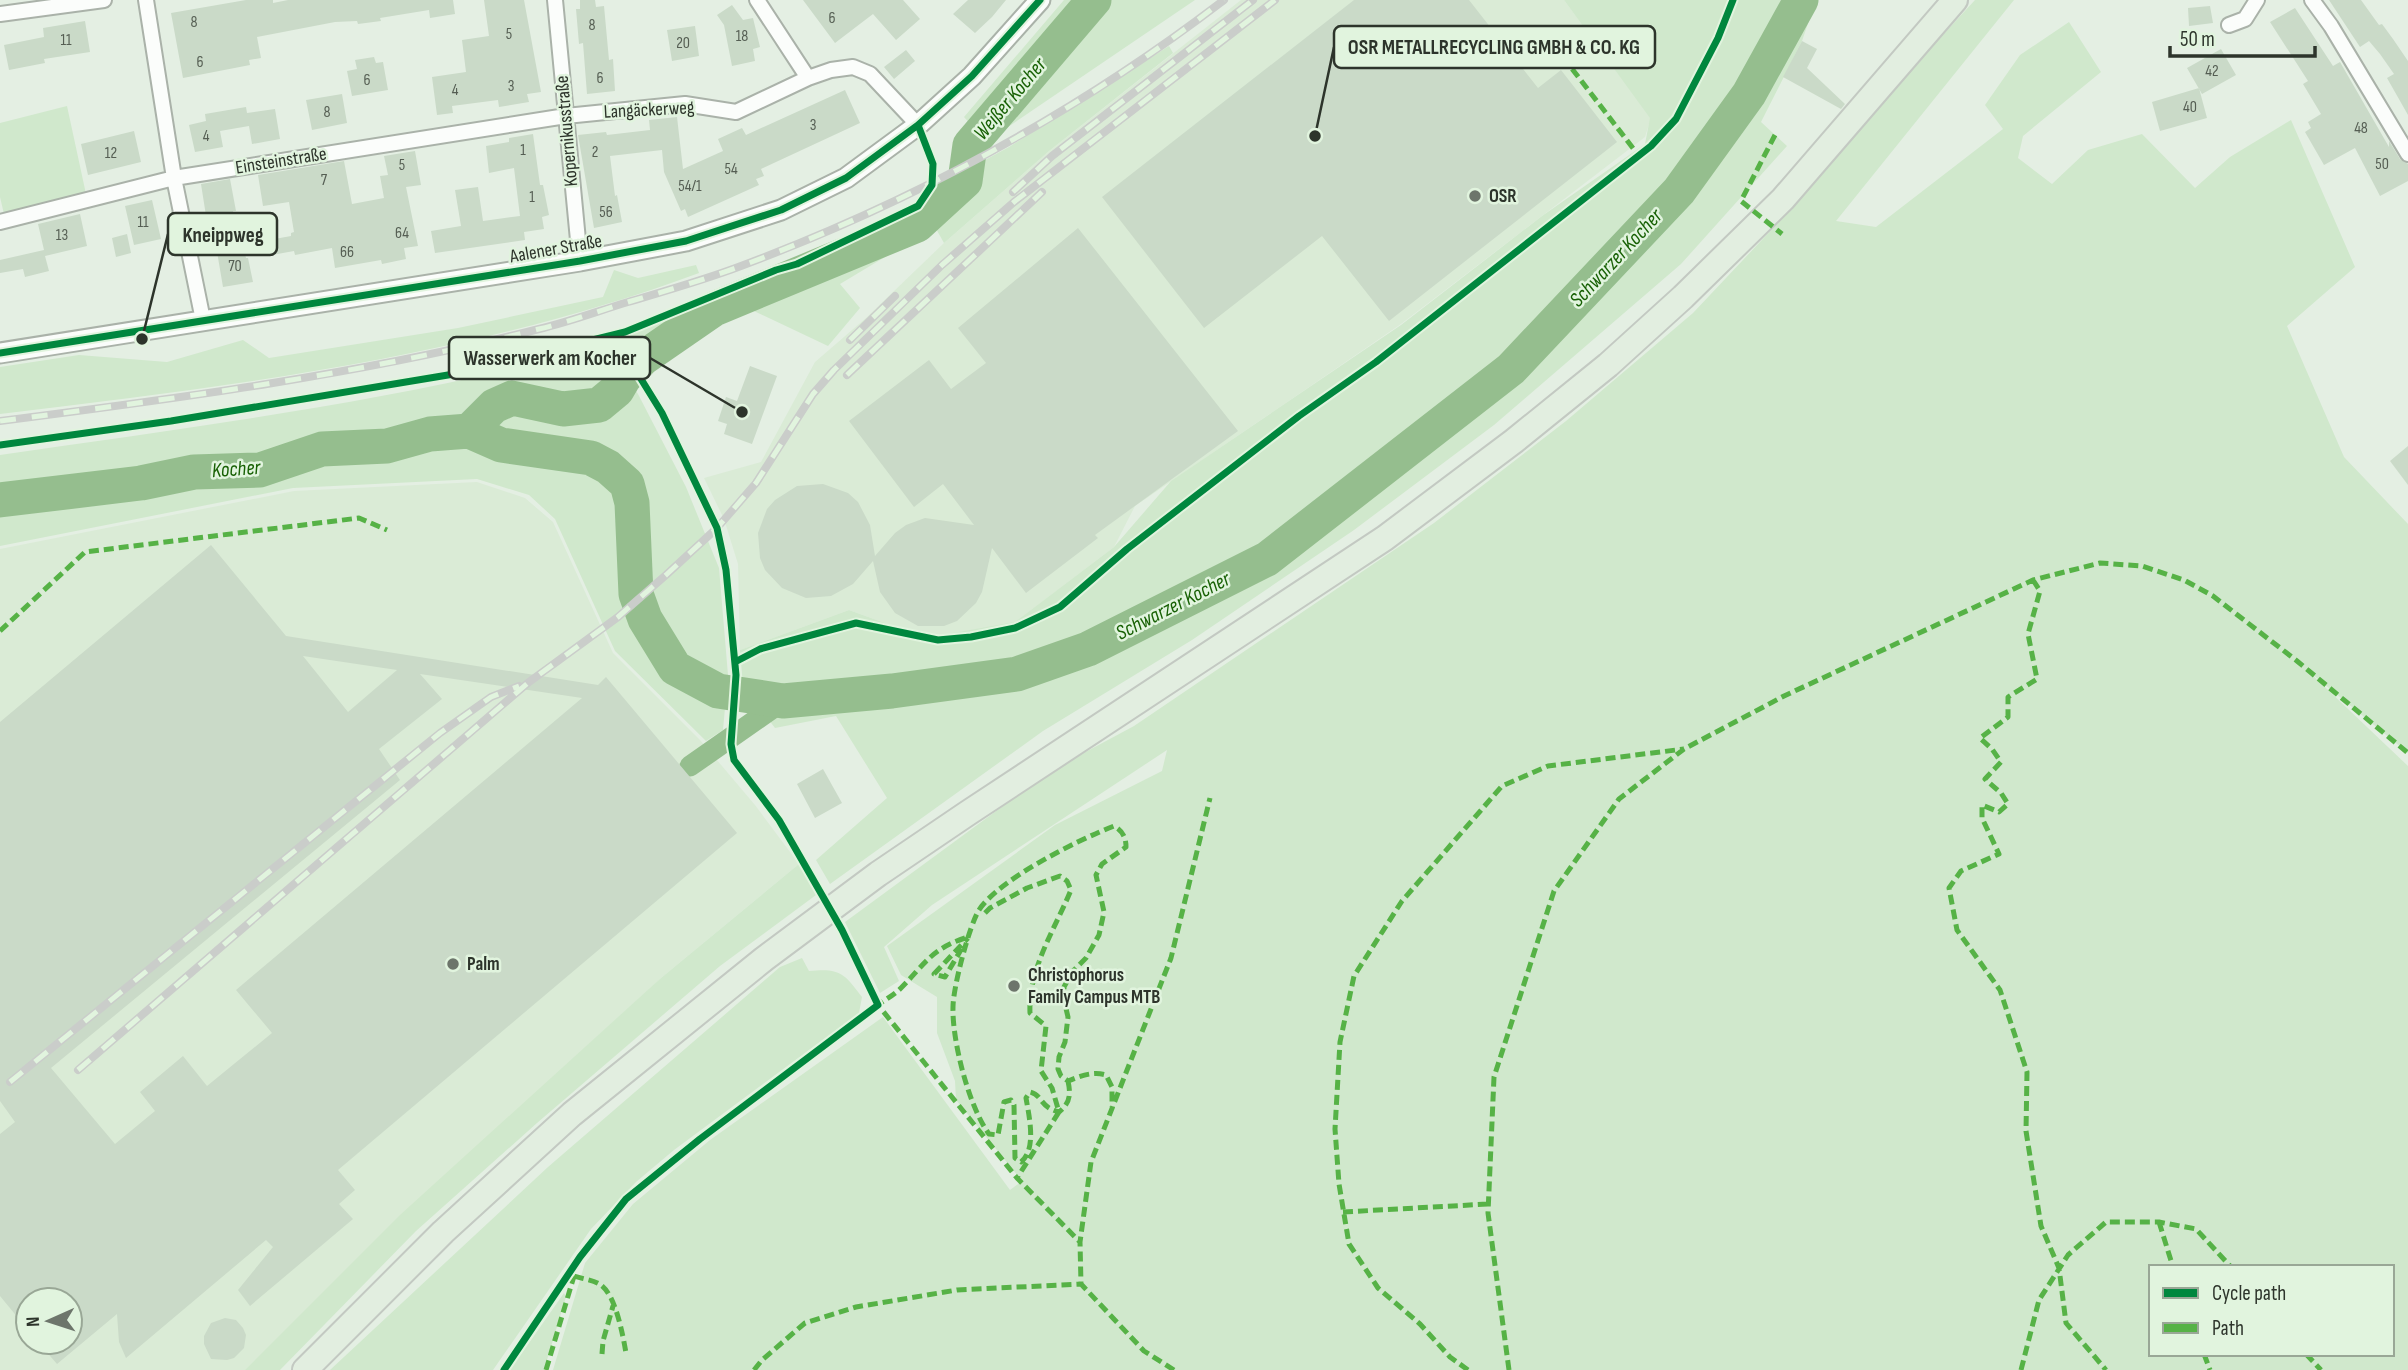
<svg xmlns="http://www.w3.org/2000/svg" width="2408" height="1370" font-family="'Sofia Sans Condensed',sans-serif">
  <rect width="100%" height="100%" fill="#e4efe3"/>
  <path fill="#daebd6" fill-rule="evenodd" d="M 1241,0 L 1564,0 L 1651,118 L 1645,137 L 1401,324 L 1135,506 L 1114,547 L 1014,623 L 936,636 L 896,627 L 849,610 L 740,650 L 738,564 L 724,519 L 704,478 L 761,462 L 815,362 L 866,318 L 944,243 L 1049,151 Z
    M 477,482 L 525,498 L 553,522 L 613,653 L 700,740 L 755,805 L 799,864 L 661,978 L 255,1370 L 0,1370 L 0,549 L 294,491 ZM 28,1300 L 70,1300 L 70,1342 L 28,1342 Z"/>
  <path fill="#d0e8cc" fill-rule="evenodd" d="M 1064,0 L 1195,0 L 986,142 L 964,117 Z
    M 1564,0 L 1816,0 L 1802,41 L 1761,122 L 1787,146 L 1681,264 L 1494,425 L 1354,530 L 1192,640 L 1043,731 L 830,884 L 816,860 L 887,798 L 836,716 L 775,728 L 743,686 L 740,650 L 849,610 L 896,627 L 936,636 L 1015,622 L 1114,547 L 1171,481 L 1401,325 L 1542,216 L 1645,144 L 1650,118 Z
    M 1975,0 L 2014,0 L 1836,221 L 1876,227 L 2003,129 L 1985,105 L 2020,55 L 2069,22 L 2101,72 L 2023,136 L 2018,158 L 2052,184 L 2088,150 L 2142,134 L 2195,188 L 2230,157 L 2291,120 L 2355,267 L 2287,326 L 2344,457 L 2408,524 L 2408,753 L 2307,670 L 2408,766 L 2408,1370 L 553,1370 L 585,1263 L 633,1204 L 710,1140 L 883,1017 L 1010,1190 L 1022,1181 L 956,1100 L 955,1081 L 937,1033 L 937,997 L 901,975 L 887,946 L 1055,825 L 1162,771 L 1167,750 L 932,905 L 884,947 L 899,981 L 880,993 L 845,922 L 1052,770 L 1134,726 L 1434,523 L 1566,421 L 1693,313 L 1792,208 L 1906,75 ZM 2151,1267 L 2392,1267 L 2392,1354 L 2151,1354 Z
    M 1169,46 L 1173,53 L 1049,151 L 944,243 L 935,227 L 840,284 L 860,308 L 828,346 L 739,304 L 635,355 L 626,333 L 778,272 L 784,274 L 852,248 L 881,230 L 915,213 L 937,186 L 1009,147 Z
    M 67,106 L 86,194 L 4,214 L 0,197 L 0,123 Z
    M 696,265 L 699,273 C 475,356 236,386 0,414 L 0,367 L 79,355 L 167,362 L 243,340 L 269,358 L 458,328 L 603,297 L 614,270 L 638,278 Z
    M 608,344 L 638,394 L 686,487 L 719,568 L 728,675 L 723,730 L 706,741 L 615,651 L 555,519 L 529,495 L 477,479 L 293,488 L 0,546 L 0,455 C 204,425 410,400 608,344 Z
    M 799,864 L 816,895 L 720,966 L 537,1123 L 416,1231 L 280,1370 L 245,1370 L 400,1215 L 661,978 Z
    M 802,958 L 809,971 C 840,968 844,973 862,997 L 859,1013 L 674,1150 L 636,1182 L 591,1229 L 493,1370 L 330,1370 L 548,1167 L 780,967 Z
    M 564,1293 L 566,1297 L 544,1370 L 510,1370 Z"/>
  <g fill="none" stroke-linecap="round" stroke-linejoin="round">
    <path stroke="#95be8e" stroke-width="21" d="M 690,766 L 783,701"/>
    <path stroke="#95be8e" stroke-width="35" d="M 469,431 L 494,406 L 512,398 L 563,409 L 599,405 L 617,390 L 624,378 L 643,358 L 714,309 L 917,225 L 965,181 L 970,145 L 1094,0
      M 0,500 L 141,483 L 194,472 L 260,470 L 322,449 L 387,446 L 430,434 L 469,431 L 501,445 L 591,458 L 608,467 L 627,484 L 632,503 L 636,594 L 645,619 L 675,668 L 718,691 L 783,701 L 892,691 L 1017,674 L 1088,649 L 1267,559 L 1511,369 L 1679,191 L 1749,94 L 1801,0"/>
  </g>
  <path fill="#cadac8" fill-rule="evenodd" d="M 246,0 L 273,0 L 273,3 L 288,0 L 453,0 L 455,14 L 430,18 L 429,10 L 380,18 L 381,21 L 358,24 L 357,21 L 335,22 L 257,37 L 261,58 L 249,60 L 250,65 L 183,78 L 171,13 Z
    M 484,0 L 524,0 L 541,92 L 527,94 L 529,102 L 499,107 L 498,100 L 452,106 L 453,113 L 437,115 L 432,77 L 466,72 L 462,40 L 489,36 Z
    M 580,0 L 595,0 L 596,7 L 604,6 L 609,60 L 613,59 L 615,91 L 587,94 L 583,43 L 579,44 L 576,9 L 580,9 Z
    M 803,0 L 903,0 L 920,19 L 896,40 L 873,14 L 835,43 Z
    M 968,0 L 1006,0 L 992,17 L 975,33 L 953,14 Z
    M 1354,0 L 1469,0 L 1538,88 L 1561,70 L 1617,142 L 1389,321 L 1322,236 L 1204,328 L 1102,197 Z
    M 2329,0 L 2361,0 L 2379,25 L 2382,24 L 2393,39 L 2408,61 L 2408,115 L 2387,78 L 2394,74 L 2380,54 L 2369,41 L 2360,47 Z
    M 732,5 L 743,20 L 753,18 L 760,47 L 753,49 L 755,61 L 732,66 L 724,25 L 717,15 Z
    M 2210,6 L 2213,23 L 2189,26 L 2188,8 Z
    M 2295,8 L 2333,66 L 2340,62 L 2389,147 L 2389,141 L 2400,159 L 2408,164 L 2408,181 L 2380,196 L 2355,148 L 2324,165 L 2305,132 L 2311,128 L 2308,122 L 2321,114 L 2303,84 L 2308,81 L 2270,22 Z
    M 85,21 L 90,52 L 44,59 L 45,63 L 9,70 L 4,45 L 44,37 L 43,28 Z
    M 695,26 L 699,56 L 672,61 L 667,30 Z
    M 1802,41 L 1817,49 L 1807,68 L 1845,104 L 1841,109 L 1783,77 Z
    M 2221,49 L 2236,75 L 2202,94 L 2187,68 Z
    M 906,50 L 915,61 L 894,79 L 884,67 Z
    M 374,57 L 376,63 L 383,62 L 388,90 L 352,96 L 347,71 L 357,69 L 355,60 Z
    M 2199,88 L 2207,118 L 2160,131 L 2152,102 Z
    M 845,90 L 860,123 L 761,169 L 764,176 L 756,179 L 759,185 L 688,217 L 685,209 L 681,211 L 664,172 L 662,150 L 610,156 L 615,196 L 617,195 L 622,222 L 594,228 L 578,135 L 606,132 L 607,135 L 650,130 L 649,120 L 677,117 L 683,169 L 723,151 L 718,139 L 742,128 L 746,135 Z
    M 342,94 L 347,123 L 312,130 L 306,100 Z
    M 246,107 L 247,113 L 275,109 L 280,139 L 252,144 L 249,126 L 220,131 L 223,147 L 195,152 L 189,125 L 206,121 L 205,114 Z
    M 134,131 L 141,162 L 88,175 L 81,144 Z
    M 533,134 L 540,185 L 543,185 L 549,215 L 542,217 L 544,229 L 524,232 L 525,240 L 435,253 L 431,231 L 461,226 L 455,190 L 478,187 L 483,221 L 520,216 L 514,168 L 489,173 L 486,146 L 509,142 L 509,138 Z
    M 415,151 L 421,185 L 406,187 L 418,246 L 404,248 L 406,259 L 382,264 L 381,260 L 335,268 L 332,248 L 295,255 L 294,251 L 272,255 L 269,240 L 291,236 L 291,233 L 294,232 L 289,202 L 263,206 L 258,175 L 344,161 L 352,204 L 384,198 L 380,176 L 388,175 L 384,156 Z
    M 230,179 L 236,211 L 233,211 L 239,246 L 243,245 L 246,258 L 248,258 L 253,282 L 223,287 L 215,240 L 210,241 L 201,184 Z
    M 152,200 L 161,239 L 134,245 L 125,206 Z
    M 80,214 L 87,246 L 45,256 L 49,271 L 25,277 L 23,269 L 0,273 L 0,260 L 44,250 L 38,224 Z
    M 1078,228 L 1238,431 L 1095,535 L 1098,538 L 1026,593 L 992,548 L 982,592 L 976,603 L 957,621 L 944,626 L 918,626 L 895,613 L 880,592 L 873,561 L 853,584 L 831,596 L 806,598 L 782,588 L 765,570 L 760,558 L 758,533 L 767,509 L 775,500 L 797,486 L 823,484 L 848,493 L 858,502 L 870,525 L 875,556 L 895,533 L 906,525 L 925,518 L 974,525 L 943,484 L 914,507 L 849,421 L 929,360 L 951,389 L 986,363 L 958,328 Z
    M 127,234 L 131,253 L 116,257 L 112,238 Z
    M 750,366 L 777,376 L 752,444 L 724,434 L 727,424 L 718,421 L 726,397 L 737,401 Z
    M 2408,446 L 2408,485 L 2390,461 Z
    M 211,545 L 286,636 L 598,685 L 606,677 L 737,833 L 338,1170 L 355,1190 L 339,1204 L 353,1219 L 250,1306 L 238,1290 L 273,1247 L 266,1240 L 126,1358 L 119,1342 L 117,1314 L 57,1364 L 38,1342 L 70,1342 L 70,1300 L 28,1300 L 28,1330 L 0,1296 L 0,1134 L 15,1122 L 0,1101 L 0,722 ZM 303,656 L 397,670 L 348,712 ZM 420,674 L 582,698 L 236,990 L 272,1033 L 207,1086 L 183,1056 L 140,1092 L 155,1111 L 115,1144 L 51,1068 L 400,780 L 379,749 L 442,699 Z
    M 823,769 L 842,803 L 815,818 L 797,784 Z
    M 225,1318 L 236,1320 L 243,1328 L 246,1335 L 244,1348 L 234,1358 L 227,1360 L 211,1359 L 204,1344 L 204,1336 L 211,1323 Z"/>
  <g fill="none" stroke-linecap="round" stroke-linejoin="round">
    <defs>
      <path id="minor" d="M 146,0 L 174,178 L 203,320
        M 555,0 L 580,261
        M 757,0 L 808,78
        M 2312,0 L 2331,26 L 2408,154
        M 0,14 L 104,0
        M 2229,25 L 2245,19 L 2257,0
        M 0,222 L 174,178 L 566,116 L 685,104 L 736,112 L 808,78 L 831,70 L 853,67 L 870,74 L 918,125"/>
      <path id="tertiary" d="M 0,353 L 580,261 L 686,241 L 781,210 L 846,178 L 918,125 L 972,76 L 1040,0"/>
      <path id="trunk" d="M 305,1370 L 443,1232 L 572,1114 L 764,959 L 878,874 L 968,813 L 1385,538 L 1514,441 L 1608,365 L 1683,297 L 1783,199 L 1955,0"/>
    </defs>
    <use href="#minor" stroke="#aab2a9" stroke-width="18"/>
    <use href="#tertiary" stroke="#aab2a9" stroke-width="23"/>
    <use href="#trunk" stroke="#c3c9c2" stroke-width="28"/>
    <use href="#minor" stroke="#fbfdfb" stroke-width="14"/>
    <use href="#tertiary" stroke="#fbfdfb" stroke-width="19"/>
    <use href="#trunk" stroke="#e2eee0" stroke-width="24"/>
    <defs>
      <path id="rail" d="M 1013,192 L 1052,156 L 1253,0
        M 850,340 L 895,296
        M 847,375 L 1042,192
        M 0,421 C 181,398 363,374 539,329 C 569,322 598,311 628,302 C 665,291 704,280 741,266 C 917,200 1075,114 1224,0
        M 78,1070 L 529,682 L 618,617 L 666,575 L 717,528 L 756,483 L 813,394 L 834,370 L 942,265 L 1014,202 L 1275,0
        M 10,1082 L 440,733 L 491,697 L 519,686"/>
    </defs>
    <use href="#rail" stroke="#cacdca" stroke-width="8"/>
    <use href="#rail" stroke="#e1f4de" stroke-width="5" stroke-dasharray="16" stroke-linecap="butt"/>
    <path stroke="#56b246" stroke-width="5" stroke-dasharray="10 5" stroke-linecap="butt" d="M 1563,57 L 1639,156
      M 1775,135 L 1741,201 L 1782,234
      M 2033,580 L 2040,591 L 2028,634 L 2037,679 L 2008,697 L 2008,717 L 1980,738 L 1992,749 L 2001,762 L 1985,779 L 2001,793 L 2008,804 L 1999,812 L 1982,805 L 1982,818 L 1999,854 L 1961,871 L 1949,888 L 1957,930 L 2000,990 L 2027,1072 L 2026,1131 L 2041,1226 L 2059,1268 L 2066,1323 L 2106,1370
      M 0,631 L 85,552 L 359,518 L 387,530
      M 985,913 L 990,908 L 1027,888 L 1060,876 L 1067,881 L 1071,890 C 1055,929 1028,969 1030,1013 L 1046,1026 L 1041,1071 L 1052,1088 L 1059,1112 L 1017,1178
      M 965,938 C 931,949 924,965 901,988 C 894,995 886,999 878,1005 L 1017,1178 L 1080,1242
      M 962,948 L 945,977 L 934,974 L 968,938
      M 1068,1081 C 1071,1095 1070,1103 1059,1112 C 1039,1107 1043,1095 1030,1092 L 1026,1098 C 1029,1116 1037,1149 1021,1162 L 1015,1158 L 1014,1105 L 1011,1100 L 1004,1102 L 998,1135 L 989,1134 C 969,1107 952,1041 953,1007 C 953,988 969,926 979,910 C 999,879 1080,839 1114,826 C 1123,831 1126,838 1126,847 L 1102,864 L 1096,875 L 1104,912 L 1099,935 L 1086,958 L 1072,972 L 1064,987 L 1064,1000 L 1068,1017 L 1065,1042 L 1059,1057 L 1058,1069 L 1061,1076 L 1068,1081 C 1080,1076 1093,1071 1106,1075 L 1112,1087 L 1112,1107
      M 1343,1212 L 1488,1204
      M 2159,1222 L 2173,1267
      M 574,1276 C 583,1279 594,1280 601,1285 C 616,1296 623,1336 626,1353
      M 602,1354 L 603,1341 L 613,1306
      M 2204,1354 L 2210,1370
      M 2306,1354 L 2321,1370
      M 546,1370 L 574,1276
      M 754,1370 L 762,1360 L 805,1323 L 856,1307 L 957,1290 L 1081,1284
      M 1174,1370 L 1144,1351 L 1081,1284 L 1080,1242 L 1091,1162 L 1171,958 L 1210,798
      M 1468,1370 L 1450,1357 L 1420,1324 L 1378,1288 L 1349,1244 L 1339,1184 L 1335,1129 L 1340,1042 L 1354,976 L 1402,901 L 1502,786 L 1548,766 L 1684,749
      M 1509,1370 L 1488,1213 L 1494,1077 L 1554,891 L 1619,799 L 1684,749 L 1784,696 L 2033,580 L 2100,563 L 2142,566 L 2184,580 L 2213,596 L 2297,661 L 2408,753
      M 2021,1370 L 2039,1300 L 2068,1255 L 2106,1222 L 2159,1222 L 2196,1229 L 2231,1267"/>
    <defs>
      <path id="cycleway" d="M 0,353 L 580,261 L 686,241 L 781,210 L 846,178 L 918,125 L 972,76 L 1040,0
        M 0,445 L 171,421 L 454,374 L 625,332 L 776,270 L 797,264 L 918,206 L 932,185 L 933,164 L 918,125
        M 735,662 L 760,649 L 856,623 L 938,640 L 971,637 L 1015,628 L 1060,607 L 1127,549 L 1299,416 L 1376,362 L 1651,146 L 1676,119 L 1718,38 L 1733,0
        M 504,1370 L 580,1257 L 626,1199 L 700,1139 L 878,1005 L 842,930 L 779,820 L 734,760 L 731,744 L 736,675 L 726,570 L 717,528 L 662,413 L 625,353 L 618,334"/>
    </defs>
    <use href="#cycleway" stroke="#e1f4de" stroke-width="11"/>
    <use href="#cycleway" stroke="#00873e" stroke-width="7"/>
  </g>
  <g fill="#6d756b" stroke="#e1f4de" stroke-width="2.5">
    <circle cx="1475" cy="196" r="7"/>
    <circle cx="453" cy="964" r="7"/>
    <circle cx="1014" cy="986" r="7"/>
  </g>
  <g text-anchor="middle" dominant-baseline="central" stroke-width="5" stroke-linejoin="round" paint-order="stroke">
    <g font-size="16" fill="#555e53">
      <text x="832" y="18">6</text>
      <text x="194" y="22">8</text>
      <text x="592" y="25">8</text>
      <text x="509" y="34">5</text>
      <text x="742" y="36">18</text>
      <text x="66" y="40">11</text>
      <text x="683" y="43">20</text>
      <text x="200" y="62">6</text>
      <text x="2212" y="71">42</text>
      <text x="600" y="78">6</text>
      <text x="367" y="80">6</text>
      <text x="511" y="86">3</text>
      <text x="455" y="90">4</text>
      <text x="2190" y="107">40</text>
      <text x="327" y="112">8</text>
      <text x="813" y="125">3</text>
      <text x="2361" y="128">48</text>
      <text x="206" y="136">4</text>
      <text x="523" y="150">1</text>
      <text x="595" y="152">2</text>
      <text x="111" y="153">12</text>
      <text x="2382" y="164">50</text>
      <text x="402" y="165">5</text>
      <text x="731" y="169">54</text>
      <text x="324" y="180">7</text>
      <text x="690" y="186">54/1</text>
      <text x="532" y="197">1</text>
      <text x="606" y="212">56</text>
      <text x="143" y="222">11</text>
      <text x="402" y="233">64</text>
      <text x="62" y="235">13</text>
      <text x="347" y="252">66</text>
      <text x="235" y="266">70</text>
    </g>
    <g font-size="19" fill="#2d342b" stroke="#e1f4de">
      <text transform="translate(649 110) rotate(-3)">Langäckerweg</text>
      <text transform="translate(567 131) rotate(-95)">Kopernikusstraße</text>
      <text transform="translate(281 161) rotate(-9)">Einsteinstraße</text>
      <text transform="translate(556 249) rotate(-10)">Aalener Straße</text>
    </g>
    <g font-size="19" font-weight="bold" fill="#2d342b" stroke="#e1f4de" text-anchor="start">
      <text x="1489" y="196">OSR</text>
      <text x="467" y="964">Palm</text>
      <text x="1028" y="975">Christophorus<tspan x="1028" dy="22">Family Campus MTB</tspan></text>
    </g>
    <g font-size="21" font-style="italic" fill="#186105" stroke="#e1f4de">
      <text transform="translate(1010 99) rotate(-50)">Weißer Kocher</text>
      <text transform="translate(1616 258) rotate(-47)">Schwarzer Kocher</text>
      <text transform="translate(236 469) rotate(-4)">Kocher</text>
      <text transform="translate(1173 606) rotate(-27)">Schwarzer Kocher</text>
    </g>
  </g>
  <path fill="none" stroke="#2d342b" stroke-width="2.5" d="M1315 136L1334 47M142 339L168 234M742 412L650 358"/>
  <g fill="#2d342b" stroke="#e1f4de" stroke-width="2.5">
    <circle cx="1315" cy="136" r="7"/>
    <circle cx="142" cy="339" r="7"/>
    <circle cx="742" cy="412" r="7"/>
  </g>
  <g fill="#e1f4de" stroke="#2d342b" stroke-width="2.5">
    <rect x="1334" y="26" width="321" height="42" rx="7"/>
    <rect x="168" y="213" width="109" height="42" rx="7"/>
    <rect x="449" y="337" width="201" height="42" rx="7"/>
  </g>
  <g font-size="21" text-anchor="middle" font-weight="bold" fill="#2d342b">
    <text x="1494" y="54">OSR METALLRECYCLING GMBH &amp; CO. KG</text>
    <text x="223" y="242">Kneippweg</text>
    <text x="550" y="365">Wasserwerk am Kocher</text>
  </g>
  <rect x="2149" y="1265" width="245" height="91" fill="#e1f4de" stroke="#99a796" stroke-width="2"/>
  <rect x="2163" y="1288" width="35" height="10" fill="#00873e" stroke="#99a796" stroke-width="2"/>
  <text x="2212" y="1300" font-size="21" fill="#2d342b">Cycle path</text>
  <rect x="2163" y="1323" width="35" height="10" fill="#56b246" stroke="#99a796" stroke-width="2"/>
  <text x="2212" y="1335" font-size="21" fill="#2d342b">Path</text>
  <g transform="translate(49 1321) rotate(267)"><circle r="33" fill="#e1f4de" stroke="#99a796" stroke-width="2"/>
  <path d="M0-5L12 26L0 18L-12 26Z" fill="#6d756b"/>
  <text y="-10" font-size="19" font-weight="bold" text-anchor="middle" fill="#2d342b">N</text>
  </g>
  <path d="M2170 46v10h145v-10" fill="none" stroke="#2d342b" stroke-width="3.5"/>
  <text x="2180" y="46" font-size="21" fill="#2d342b" stroke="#e1f4de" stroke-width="5" paint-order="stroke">50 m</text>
</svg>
